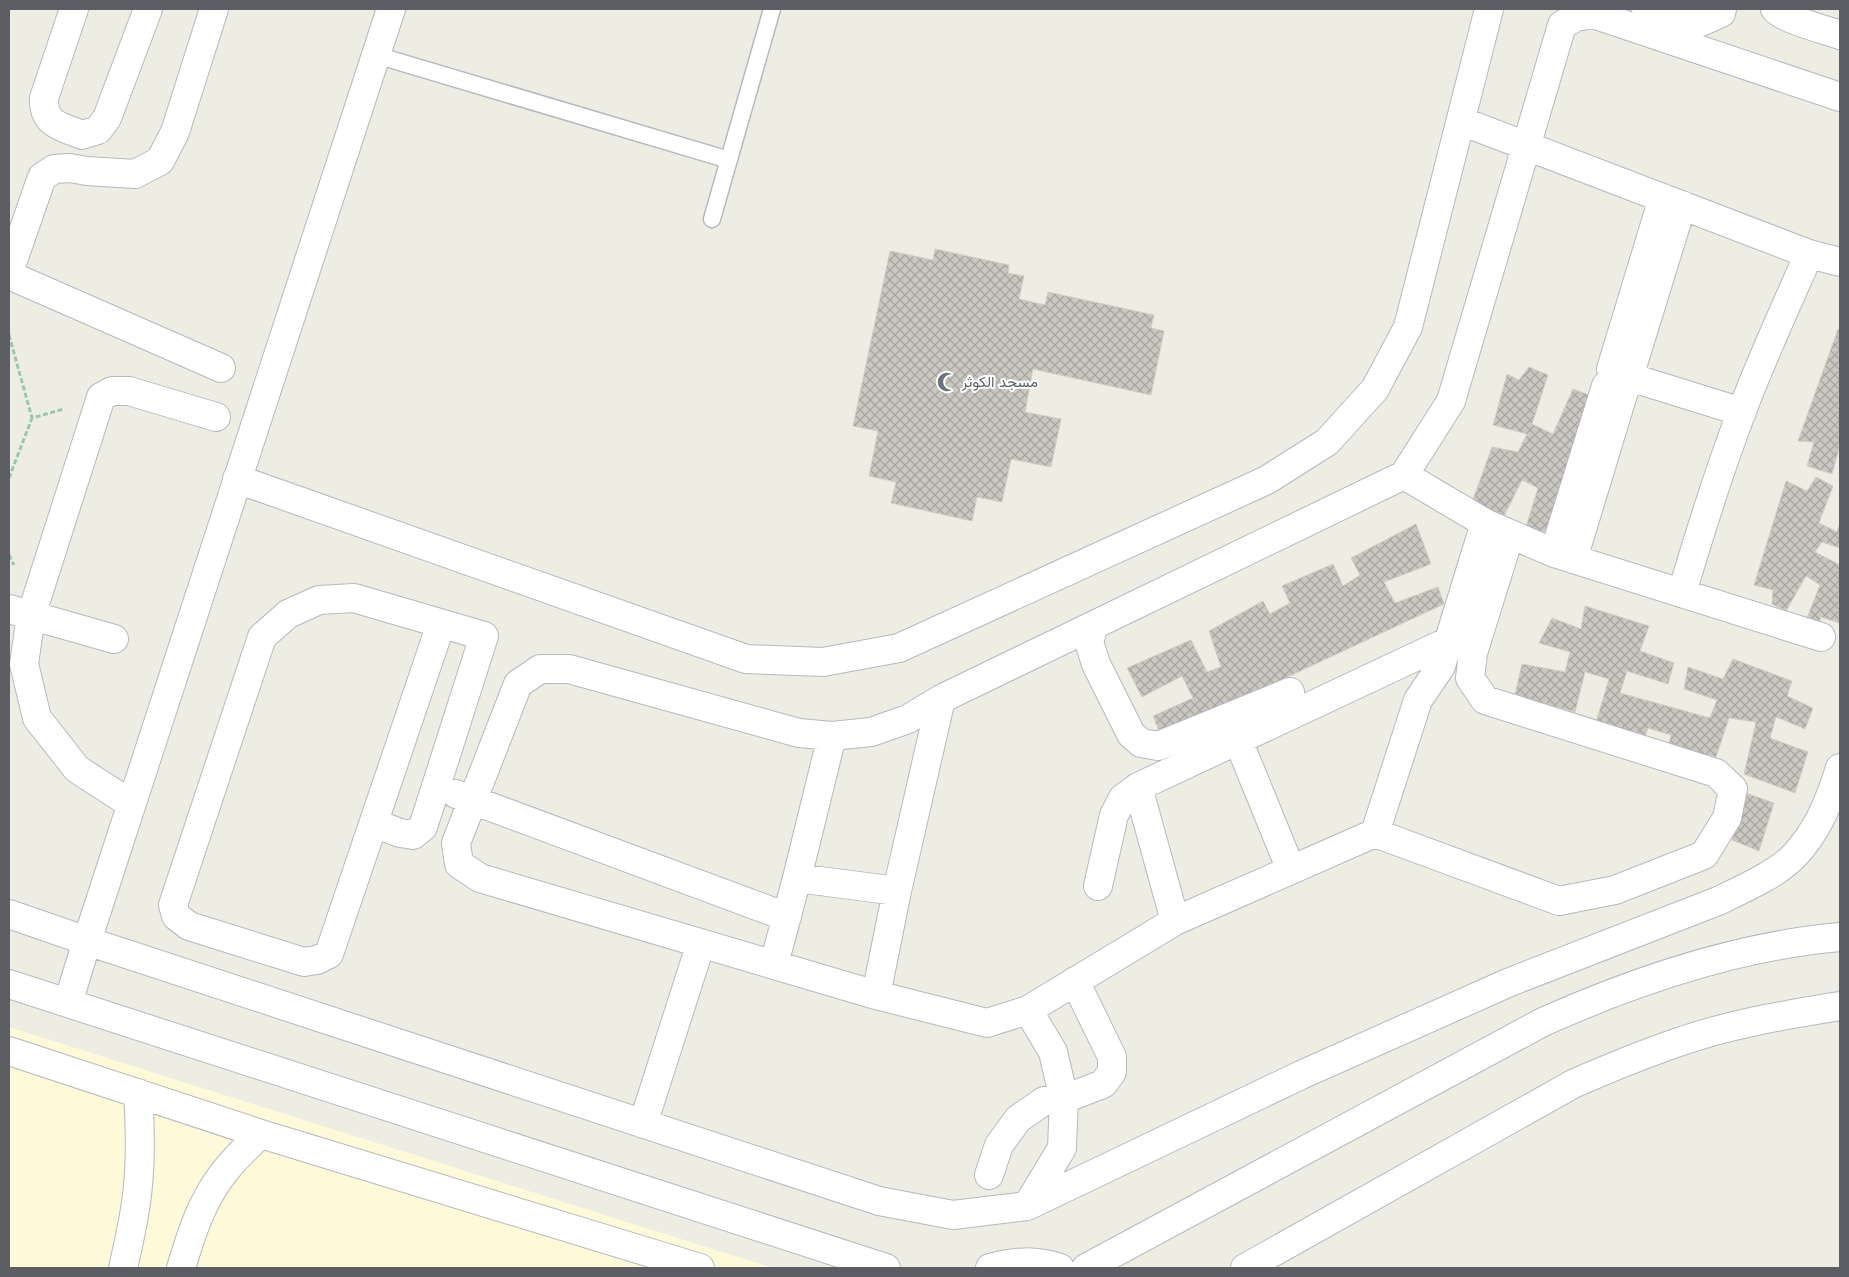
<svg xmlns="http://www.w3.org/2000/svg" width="1849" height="1277" font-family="Jost,Vazirmatn,sans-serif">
  <defs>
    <pattern id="building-cross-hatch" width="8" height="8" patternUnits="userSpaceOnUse" patternTransform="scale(1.25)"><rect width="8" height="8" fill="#cac7c1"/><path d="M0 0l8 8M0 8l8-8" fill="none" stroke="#a7a5a0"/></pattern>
  </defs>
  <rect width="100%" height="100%" fill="#eeede4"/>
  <path fill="#fef9d9" d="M 9,1027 L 773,1268 L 9,1268 Z"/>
  <path fill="url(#building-cross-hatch)" stroke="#d3d0c2" d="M 935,249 L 1009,265 L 1008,273 L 1024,276 L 1019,299 L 1045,305 L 1048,292 L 1154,315 L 1151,328 L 1164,331 L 1151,395 L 1033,369 L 1025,412 L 1061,419 L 1051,467 L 1011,459 L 1002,502 L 977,497 L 972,521 L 891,503 L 896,482 L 869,476 L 878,431 L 853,426 L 890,251 L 933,260 Z
    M 1838,329 L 1840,330 L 1840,445 L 1832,474 L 1807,466 L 1814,442 L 1798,441 Z
    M 1529,367 L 1548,375 L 1532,424 L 1553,434 L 1573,389 L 1602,400 L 1548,533 L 1526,527 L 1538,488 L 1522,480 L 1498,528 L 1471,505 L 1492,447 L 1518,452 L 1527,434 L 1493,425 L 1507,374 L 1519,380 Z
    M 1816,477 L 1833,486 L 1819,523 L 1837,532 L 1840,522 L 1840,548 L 1822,542 L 1815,552 L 1840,565 L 1840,623 L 1821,617 L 1818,627 L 1805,623 L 1820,585 L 1806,576 L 1786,611 L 1772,604 L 1773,590 L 1754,585 L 1786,481 L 1807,491 Z
    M 1416,524 L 1431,564 L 1384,582 L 1395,603 L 1438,587 L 1444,604 L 1161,736 L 1153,716 L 1193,698 L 1182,676 L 1142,697 L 1127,668 L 1191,640 L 1207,672 L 1221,667 L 1209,631 L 1263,601 L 1270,614 L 1290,603 L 1282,586 L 1333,564 L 1343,586 L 1360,575 L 1351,558 Z
    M 1585,606 L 1649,626 L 1640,651 L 1674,663 L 1668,684 L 1627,671 L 1620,693 L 1710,718 L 1717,700 L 1684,689 L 1688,667 L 1723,679 L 1733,659 L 1792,681 L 1787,696 L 1813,708 L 1805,729 L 1776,717 L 1770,738 L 1808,752 L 1795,793 L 1744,774 L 1756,722 L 1729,718 L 1716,757 L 1668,748 L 1671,735 L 1648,728 L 1644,739 L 1596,722 L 1609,679 L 1585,672 L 1575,712 L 1515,695 L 1522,664 L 1565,672 L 1570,652 L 1539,643 L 1552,618 L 1581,629 Z
    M 1746,793 L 1774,803 L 1759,851 L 1732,840 Z"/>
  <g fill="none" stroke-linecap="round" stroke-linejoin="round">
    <defs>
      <path id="lane" d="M 376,55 L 729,160
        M 712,219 L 772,9"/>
      <path id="street" d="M 74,9 L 44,98 C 43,125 61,126 82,135 L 98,130 L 107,118 L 148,9
        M 1646,9 L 1678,20 L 1701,22 L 1721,13 L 1722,9
        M 1775,9 C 1783,19 1826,30 1840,35
        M 1461,121 L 1809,254 L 1840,262
        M 1682,205 L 1633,364 L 1632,373 L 1639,380 L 1742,412
        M 9,272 L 42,177 L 54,169 L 70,168 L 87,171 L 135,174 L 160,161 L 175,132 L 214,9
        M 9,275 L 221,368
        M 1611,369 L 1663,198
        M 1404,475 L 1485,523 L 1554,553 L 1821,637
        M 237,479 L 746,659 L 823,662 L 899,648 L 1267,480 L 1327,442 L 1375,389 L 1408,327 L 1489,9
        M 1485,523 L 1441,666 L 1418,700 L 1375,833 L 1559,901 L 1615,890 L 1704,855 L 1727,818 L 1733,789 L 1716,773 L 1485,700 L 1470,678 L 1473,653 L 1510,534
        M 1554,553 L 1606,386
        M 1573,559 L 1624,391
        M 1682,593 C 1700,532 1719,471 1742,411 C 1762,358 1786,306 1809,254
        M 9,609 L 114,639
        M 1290,692 L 1158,746 L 1141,743 L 1131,734 L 1096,664 L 1089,642 L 1094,625 L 1404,475 L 1451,401 L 1562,25 L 1576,17 L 1593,14 L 1840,97
        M 941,699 L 897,891 L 876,995 L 987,1023 L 1028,1010 L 1175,921 L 1375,833
        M 1238,740 L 1291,870
        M 1138,787 L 1175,921
        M 456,794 L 787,917
        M 131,804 L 77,769 L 37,718 L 24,664 L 31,616 L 101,397 L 112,391 L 129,391 L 216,417
        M 374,823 L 400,833 L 413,835 L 423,827 L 484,636 L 354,598 L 319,600 L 288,614 L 262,637 L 173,905 L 176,916 L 189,926 L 304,962 L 317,960 L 329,954 L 441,624
        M 797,878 L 897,891
        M 1098,886 L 1114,815 L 1123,798 L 1138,787 L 1449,641
        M 9,914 L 87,941 L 879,1201 L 953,1215 L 1027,1206 L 1301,1075 L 1510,982 L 1718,901 C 1741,890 1777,874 1794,856 C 1818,831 1830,800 1840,768
        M 774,964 L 797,878 L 832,736
        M 9,984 L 886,1268
        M 876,995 L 480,878 L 459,864 L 456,843 L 518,684 L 540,669 L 569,669 L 799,733 L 832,736 L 871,732 L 908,719 L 941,699 L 1094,625
        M 68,1003 L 87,941 L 391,9
        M 9,1051 L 261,1134 L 700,1268
        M 643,1124 L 701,943
        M 989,1175 L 999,1145 L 1018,1119 L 1044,1101 L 1064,1099 L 1103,1084 L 1112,1072 L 1112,1057 L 1075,981
        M 1027,1206 L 1062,1148 L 1064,1099 L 1053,1052 L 1028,1010
        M 123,1268 C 129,1241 136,1213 138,1185 C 141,1155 140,1124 138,1093
        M 181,1268 C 188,1246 194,1223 205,1203 C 218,1175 239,1154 261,1134
        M 990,1268 C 1015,1261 1035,1260 1060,1268
        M 1086,1268 L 1543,1022 C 1637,980 1737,946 1840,937
        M 1245,1268 L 1573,1084 C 1607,1069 1641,1055 1676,1043 C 1729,1024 1785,1015 1840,1006"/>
    </defs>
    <use href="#lane" stroke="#b6b8be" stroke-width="19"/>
    <use href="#street" stroke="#b6b8be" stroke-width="30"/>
    <path stroke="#99c7ab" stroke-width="3" stroke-dasharray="5 2.5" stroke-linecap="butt" d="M 9,335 L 32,418 L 64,409
      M 9,478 L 32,418
      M 9,555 L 14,565"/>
    <use href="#lane" stroke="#fff" stroke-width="16"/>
    <use href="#street" stroke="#fff" stroke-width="28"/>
  </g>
  <defs>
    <symbol id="mosque-bare" viewBox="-9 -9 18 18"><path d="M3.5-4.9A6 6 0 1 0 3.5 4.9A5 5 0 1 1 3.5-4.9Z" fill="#6b7280" stroke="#fff" stroke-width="2.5" paint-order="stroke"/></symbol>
  </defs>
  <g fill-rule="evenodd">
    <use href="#mosque-bare" x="933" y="368" width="28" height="28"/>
  </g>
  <g text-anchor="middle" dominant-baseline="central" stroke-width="4" stroke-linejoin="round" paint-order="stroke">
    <g font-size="15" fill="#5b616d" stroke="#fff" text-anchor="start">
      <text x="962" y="382">مسجد الكوثر</text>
    </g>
  </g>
  <rect width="1849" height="1277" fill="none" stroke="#5c5e64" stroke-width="20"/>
</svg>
